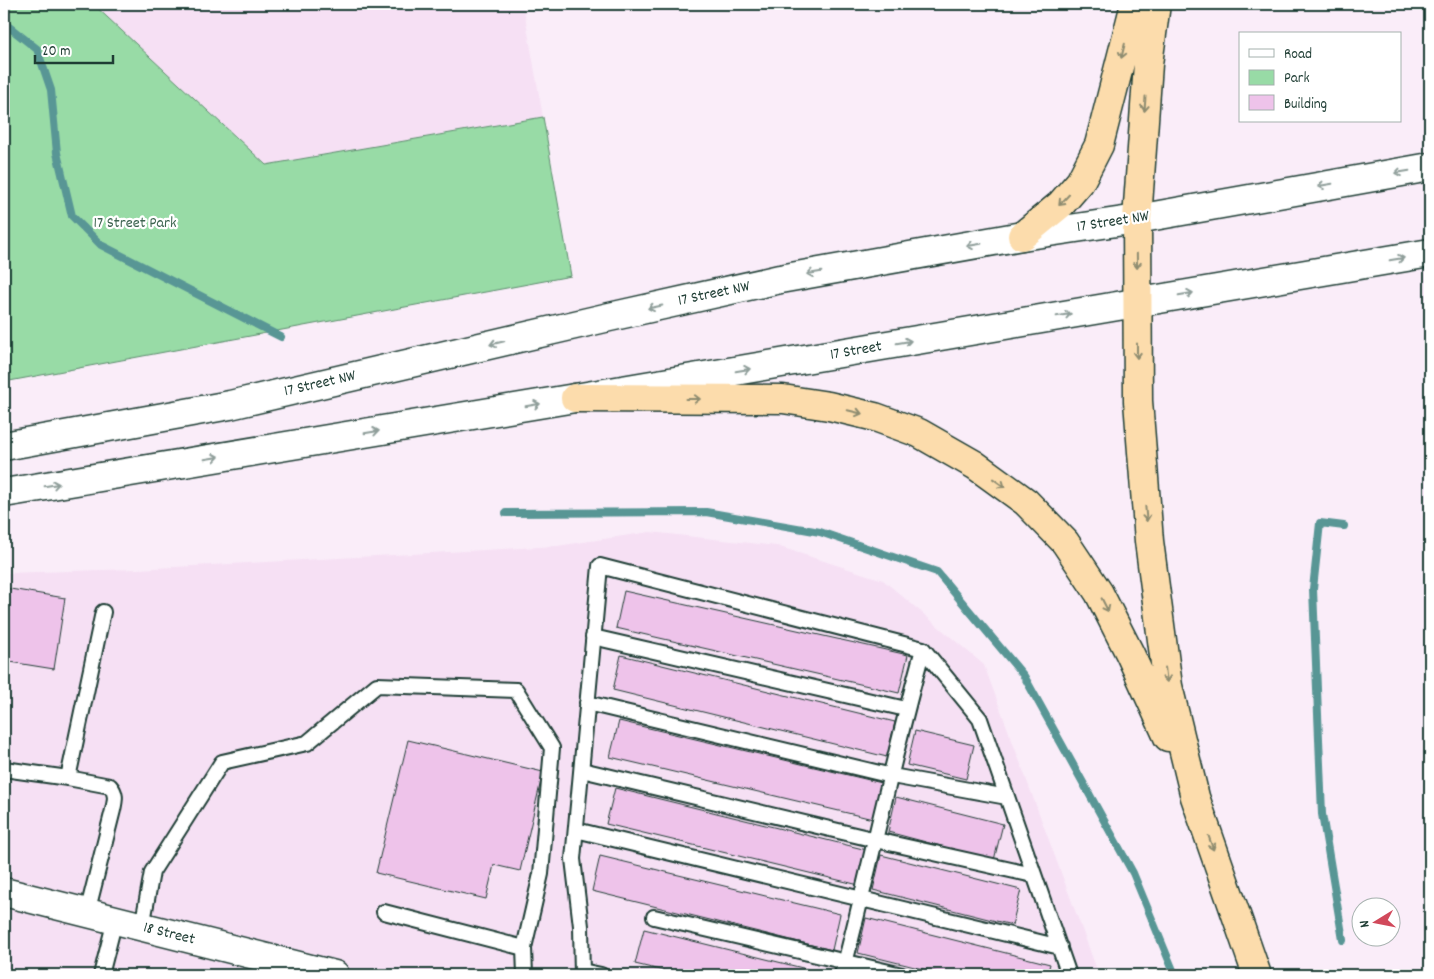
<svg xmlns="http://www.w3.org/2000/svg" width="1434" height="979" font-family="Dekko,sans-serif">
  <rect width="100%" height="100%" fill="#faedf9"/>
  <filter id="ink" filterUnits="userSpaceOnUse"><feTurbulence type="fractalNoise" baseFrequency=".02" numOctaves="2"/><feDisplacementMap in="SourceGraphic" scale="10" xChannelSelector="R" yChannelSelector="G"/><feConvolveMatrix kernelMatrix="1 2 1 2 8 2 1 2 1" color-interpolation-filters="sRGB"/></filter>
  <g filter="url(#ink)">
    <path fill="#f6e0f4" d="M 93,4 L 523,4 L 543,117 L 266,165 Z
      M 650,532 L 777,546 L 883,580 L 984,665 L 1099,975 L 4,975 L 4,573 L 137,569 L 557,546 Z"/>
    <path fill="#98dba6" stroke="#5c8c6d" d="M 4,4 L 93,4 L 266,165 L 543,117 L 571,276 L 4,382 Z"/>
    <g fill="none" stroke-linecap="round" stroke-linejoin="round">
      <path stroke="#599695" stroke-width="8" d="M 4,23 L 37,49 L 51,90 L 57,153 L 72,216 L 101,245 L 281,337
        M 506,513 L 706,512 L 820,532 L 937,572 L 1024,676 L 1133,873 L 1175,975
        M 1343,940 L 1322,814 L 1313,589 L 1320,523 L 1344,526"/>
    </g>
    <path fill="#eec3ea" stroke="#1f3d34" d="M 4,588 L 65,598 L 54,669 L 4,661 Z
      M 624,591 L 908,655 L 899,693 L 616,628 Z
      M 621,655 L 895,722 L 887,757 L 613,690 Z
      M 619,721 L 882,783 L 873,819 L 610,757 Z
      M 915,731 L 974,745 L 966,779 L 907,765 Z
      M 408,740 L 543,772 L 520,871 L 494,865 L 486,899 L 376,873 Z
      M 615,788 L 867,850 L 859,885 L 606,824 Z
      M 896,797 L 1003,824 L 994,860 L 888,832 Z
      M 881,855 L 1021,890 L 1012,925 L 873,890 Z
      M 600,856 L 840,914 L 832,950 L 592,891 Z
      M 866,918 L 1050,964 L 1047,975 L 947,975 L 858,953 Z
      M 644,929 L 827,974 L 826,975 L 681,975 L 635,964 Z"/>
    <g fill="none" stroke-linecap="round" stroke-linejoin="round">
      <defs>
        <path id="service" d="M 593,637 L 906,709
          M 587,703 L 892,776 L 1007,797
          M 4,769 L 68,778 L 110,786 C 117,794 115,800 113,810 L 87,913
          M 582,770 L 876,840 L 1033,875
          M 68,778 L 103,612
          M 576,830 L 1060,947
          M 384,912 L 524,948
          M 654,917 L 902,975
          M 142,927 L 152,872 L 222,762 L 307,743 L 377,685 L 516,690 L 552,748 L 541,874 L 524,948 L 525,975
          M 582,971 L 601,975
          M 101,975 L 115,920
          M 582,975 L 581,926 L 573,859 L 600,566 L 923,649 L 980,719 L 1069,975
          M 842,975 C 870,867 893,757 923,649"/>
        <path id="minor" d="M 4,892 L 335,975"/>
        <path id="secondary" d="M 4,446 L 230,405 L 605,318 L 780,279 L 1022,236 L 1137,219 L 1430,167
          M 4,493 L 575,398 L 1430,253"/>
        <path id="motorway" d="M 1156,4 L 1148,64 L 1137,219 L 1138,401 L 1149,541 L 1168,686 L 1195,797 L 1257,975
          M 1022,236 L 1061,204 L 1080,182 L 1099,145 L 1135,4
          M 575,398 L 783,399 L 829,406 L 875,417 L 919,433 L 975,465 L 1026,502 L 1065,542 L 1099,593 L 1130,654 L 1168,737"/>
      </defs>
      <use href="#service" stroke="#1f3d34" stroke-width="18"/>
      <use href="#minor" stroke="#1f3d34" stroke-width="31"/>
      <use href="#secondary" stroke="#1f3d34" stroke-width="31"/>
      <use href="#motorway" stroke="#1f3d34" stroke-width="31"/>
      <use href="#service" stroke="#fff" stroke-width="14"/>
      <use href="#minor" stroke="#fff" stroke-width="28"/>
      <use href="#secondary" stroke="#fff" stroke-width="28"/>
      <use href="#motorway" stroke="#fcdcac" stroke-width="28"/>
    </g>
    <defs><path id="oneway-shaft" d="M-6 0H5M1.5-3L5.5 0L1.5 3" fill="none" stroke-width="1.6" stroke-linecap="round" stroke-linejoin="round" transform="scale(1.25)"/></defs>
    <g stroke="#8e8c70">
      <use href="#oneway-shaft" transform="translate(1123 51) rotate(104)"/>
      <use href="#oneway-shaft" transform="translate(1145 104) rotate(94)"/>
      <use href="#oneway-shaft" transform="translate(1064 200) rotate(133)"/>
      <use href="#oneway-shaft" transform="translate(1137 261) rotate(89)"/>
      <use href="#oneway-shaft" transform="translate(1137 351) rotate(90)"/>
      <use href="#oneway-shaft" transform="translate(693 399)"/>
      <use href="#oneway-shaft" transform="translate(855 412) rotate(13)"/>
      <use href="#oneway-shaft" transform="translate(999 483) rotate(36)"/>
      <use href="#oneway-shaft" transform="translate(1146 514) rotate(85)"/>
      <use href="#oneway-shaft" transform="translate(1105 605) rotate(63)"/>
      <use href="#oneway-shaft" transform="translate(1166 675) rotate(83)"/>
      <use href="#oneway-shaft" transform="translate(1211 843) rotate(71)"/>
    </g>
    <g stroke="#8f9e9a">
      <use href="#oneway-shaft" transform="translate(1402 172) rotate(170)"/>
      <use href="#oneway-shaft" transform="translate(1325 185) rotate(170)"/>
      <use href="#oneway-shaft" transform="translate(974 245) rotate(170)"/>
      <use href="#oneway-shaft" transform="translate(1397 259) rotate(-10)"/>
      <use href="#oneway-shaft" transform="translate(814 273) rotate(170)"/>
      <use href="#oneway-shaft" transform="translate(1186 294) rotate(-10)"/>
      <use href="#oneway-shaft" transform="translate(655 307) rotate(168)"/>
      <use href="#oneway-shaft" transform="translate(1064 315) rotate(-10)"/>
      <use href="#oneway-shaft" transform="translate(904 342) rotate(-10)"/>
      <use href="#oneway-shaft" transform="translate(497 343) rotate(167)"/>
      <use href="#oneway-shaft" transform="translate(743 370) rotate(-10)"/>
      <use href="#oneway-shaft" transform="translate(533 405) rotate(-9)"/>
      <use href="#oneway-shaft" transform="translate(372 432) rotate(-9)"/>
      <use href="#oneway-shaft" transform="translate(212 458) rotate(-9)"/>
      <use href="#oneway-shaft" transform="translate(52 485) rotate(-9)"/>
    </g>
  </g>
  <g text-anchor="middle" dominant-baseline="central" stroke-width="4.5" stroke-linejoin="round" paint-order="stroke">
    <g font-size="16" fill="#1f3d34" stroke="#fff">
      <text transform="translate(1113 222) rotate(-9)">17 Street NW</text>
      <text transform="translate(714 294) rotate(-12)">17 Street NW</text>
      <text transform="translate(856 351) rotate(-10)">17 Street</text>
      <text transform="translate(320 384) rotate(-13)">17 Street NW</text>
      <text transform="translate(169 934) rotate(14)">18 Street</text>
    </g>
    <g font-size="16" fill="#3d6450" stroke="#fff">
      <text x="135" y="223">17 Street Park</text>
    </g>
  </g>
  <rect width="1434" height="979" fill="none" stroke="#fff" stroke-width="20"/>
  <rect x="10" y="10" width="1414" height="959" fill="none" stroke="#1f3d34" stroke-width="2" filter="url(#ink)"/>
  <rect x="1239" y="32" width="162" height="90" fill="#ffffff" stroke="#a5b1ae"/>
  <rect x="1249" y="49" width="25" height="8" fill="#ffffff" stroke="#a5b1ae"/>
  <text x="1284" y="58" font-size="15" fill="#1f3d34">Road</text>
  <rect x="1249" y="70" width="25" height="15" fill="#98dba6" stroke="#a5b1ae"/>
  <text x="1284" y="82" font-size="15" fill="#1f3d34">Park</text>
  <rect x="1249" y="95" width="25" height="15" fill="#eec3ea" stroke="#a5b1ae"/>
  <text x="1284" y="108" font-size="15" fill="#1f3d34">Building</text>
  <g transform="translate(1376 922) rotate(260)"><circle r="24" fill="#ffffff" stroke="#a5b1ae"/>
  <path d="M0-4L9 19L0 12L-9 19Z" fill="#d1495b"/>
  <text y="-8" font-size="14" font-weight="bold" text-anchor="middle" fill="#1f3d34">N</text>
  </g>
  <path d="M35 55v8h78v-8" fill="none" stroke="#1f3d34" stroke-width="2.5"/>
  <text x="42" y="55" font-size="15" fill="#1f3d34" stroke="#ffffff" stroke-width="4" paint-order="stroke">20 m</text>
</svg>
